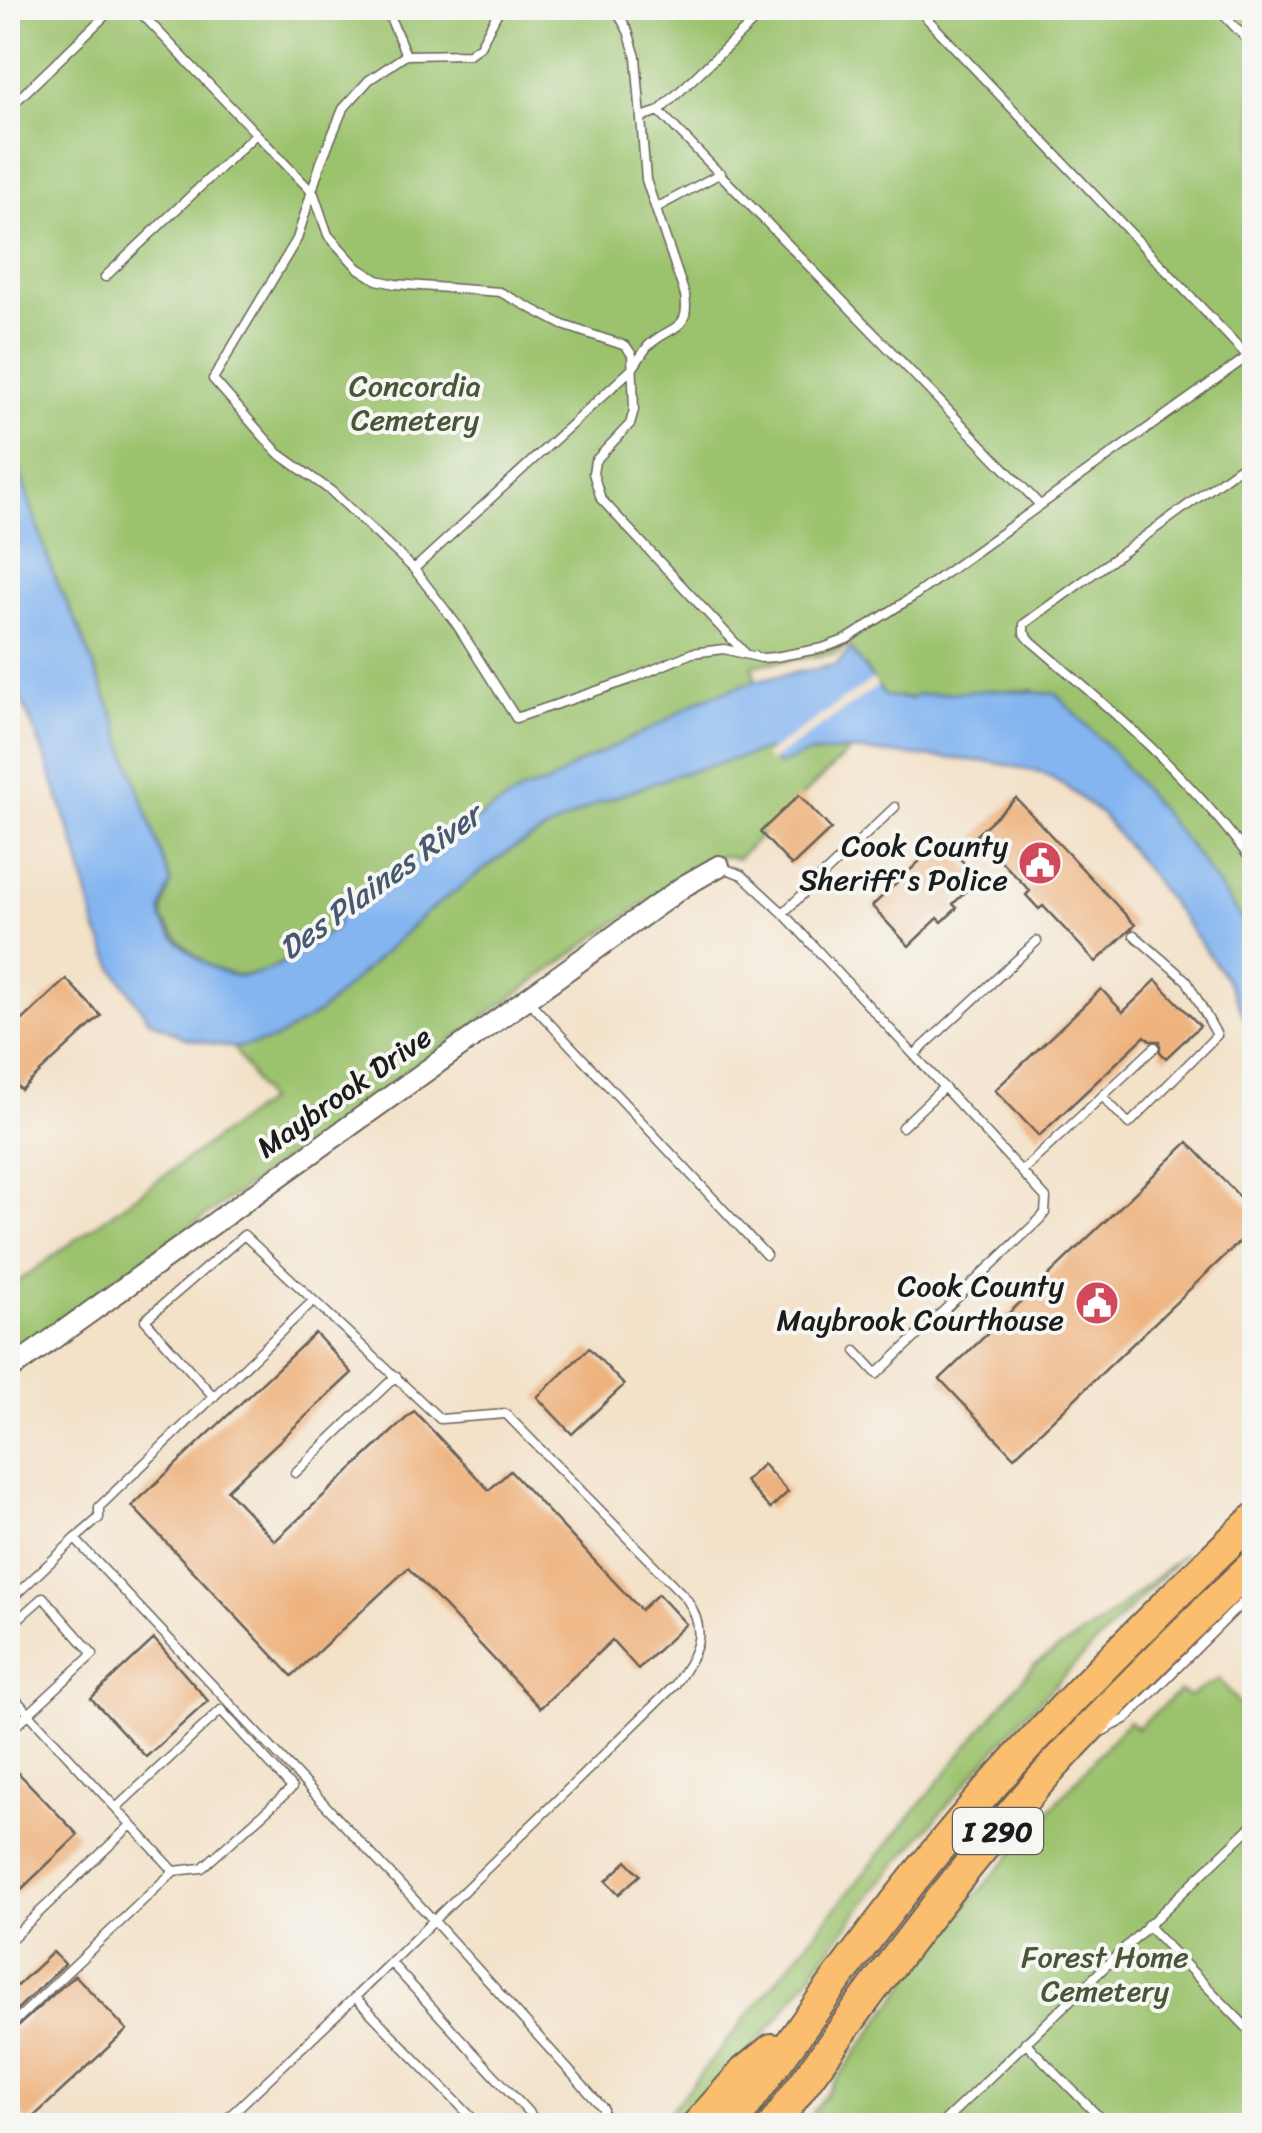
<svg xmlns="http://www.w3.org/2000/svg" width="1262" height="2133" font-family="Sriracha,sans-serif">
  <rect width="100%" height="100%" fill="#f6f6f2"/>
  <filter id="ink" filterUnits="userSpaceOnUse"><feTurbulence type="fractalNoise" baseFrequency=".01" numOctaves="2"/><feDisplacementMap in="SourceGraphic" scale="20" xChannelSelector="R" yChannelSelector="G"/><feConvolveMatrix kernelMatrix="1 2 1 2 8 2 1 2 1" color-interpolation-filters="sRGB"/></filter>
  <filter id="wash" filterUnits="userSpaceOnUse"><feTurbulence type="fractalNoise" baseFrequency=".0048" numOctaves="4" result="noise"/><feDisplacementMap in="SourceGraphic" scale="40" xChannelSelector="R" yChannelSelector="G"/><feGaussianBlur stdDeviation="2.25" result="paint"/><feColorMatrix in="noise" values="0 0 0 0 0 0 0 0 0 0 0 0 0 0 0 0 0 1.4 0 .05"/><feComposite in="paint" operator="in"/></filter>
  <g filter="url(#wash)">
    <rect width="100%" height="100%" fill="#f3e1c8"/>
    <path fill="#9bc26d" stroke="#5c6f44" stroke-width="2.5" d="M 8,8 L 1254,8 L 1254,937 L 1033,690 C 984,690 933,702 885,696 L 848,645 L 837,653 L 753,665 L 755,681 L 700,700 L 662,723 L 574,766 L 548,784 L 524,790 L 351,898 L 334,904 L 339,913 L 339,923 L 333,930 C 315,941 298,954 280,964 C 229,994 193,959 163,920 L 163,907 L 171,883 L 116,722 L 77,624 L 54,577 L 8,436 Z
      M 767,750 L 778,765 L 806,754 L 850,750 L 737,859 L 727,856 L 706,859 L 8,1357 L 8,1289 L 267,1101 L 234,1048 L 274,1040 L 425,914 L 510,850 L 596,804 L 672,776 Z
      M 1185,1553 L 1022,1718 L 873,1892 L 775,2022 L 685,2125 L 658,2126 L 1034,1665 L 1105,1620 Z
      M 1219,1679 L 1254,1723 L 1254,2125 L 803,2126 L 945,1931 L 1112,1739 L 1129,1721 L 1137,1728 L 1180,1691 L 1189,1696 Z"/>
    <path fill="#84b5f0" stroke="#506886" stroke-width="2.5" d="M 8,436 L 54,577 L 77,624 L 116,722 L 171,883 C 167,893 159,909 163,920 C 172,944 218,978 244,976 C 277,973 305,947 333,930 C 341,920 340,915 333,905 L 351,898 L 524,790 L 548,784 L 574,766 L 662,723 L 700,700 L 755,681 L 836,665 L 851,649 L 885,696 L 911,699 L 916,695 L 993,690 L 1056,694 L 1111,750 L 1192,849 L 1254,937 L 1254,1037 L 1226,978 L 1151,876 L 1102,815 L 1064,785 L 1040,772 L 992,762 L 850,750 L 806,754 L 778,765 L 767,750 L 672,776 L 596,804 L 510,850 L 425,914 L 320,1012 L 274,1040 L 234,1048 L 185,1038 L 148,1019 L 115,970 L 97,931 L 77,851 L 45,757 L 8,667 Z"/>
    <path fill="#f3e1c8" d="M 873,679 L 878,686 L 770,762 L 765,756 L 762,757 Z"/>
    <g id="blocks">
      <path fill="#eeb27e" d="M 799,795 L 831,829 L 792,866 L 760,832 Z
        M 1016,798 L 1135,925 L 1096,962 L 1043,906 L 1039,909 L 1026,895 L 1030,891 L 976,835 Z
        M 942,840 L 979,879 L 953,904 L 957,908 L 942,922 L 938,918 L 909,946 L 872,906 Z
        M 66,979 L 101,1016 L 21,1090 L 8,1076 L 8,1034 Z
        M 1156,980 L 1200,1026 L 1166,1058 L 1160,1052 L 1160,1041 L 1150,1041 L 1145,1036 L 1039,1136 L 995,1090 L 1101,989 L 1123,1012 Z
        M 1188,1142 L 1254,1212 L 1254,1228 L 1014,1457 L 940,1379 Z
        M 315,1333 L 352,1373 L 227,1490 L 275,1541 L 414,1411 L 489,1490 L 510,1471 L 641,1610 L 658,1594 L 686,1624 L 638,1669 L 612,1640 L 540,1708 L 408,1568 L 292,1676 L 132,1506 Z
        M 589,1348 L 624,1385 L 572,1434 L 537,1397 Z
        M 763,1464 L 788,1492 L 770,1509 L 745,1481 Z
        M 154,1639 L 208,1701 L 146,1757 L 91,1698 Z
        M 8,1762 L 78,1835 L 8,1902 Z
        M 627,1861 L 640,1875 L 619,1894 L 606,1881 Z
        M 53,1952 L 65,1964 L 8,2018 L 8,1994 Z
        M 75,1975 L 127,2030 L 28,2122 L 8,2101 L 8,2035 Z"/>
    </g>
  </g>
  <g filter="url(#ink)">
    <use href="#blocks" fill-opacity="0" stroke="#676158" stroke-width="2.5"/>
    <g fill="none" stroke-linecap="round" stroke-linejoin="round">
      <defs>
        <path id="service" d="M 136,8 L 314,194 L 328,235 L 358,268 L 377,280 L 395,284 L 500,292 L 563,325 L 626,346 L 632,355 L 634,410 L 630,424 L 595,461 L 593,473 L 601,499 L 743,651
          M 386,8 L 406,55
          M 500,8 L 480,46 L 469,54 L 406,55 L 369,80 L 343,109 L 321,162 L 297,239 L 213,379 L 278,453 L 331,491 L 414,569 L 457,625 L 516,718 L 629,680 L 692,653 L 724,649 L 761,658 L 775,657 L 823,648 L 847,639 L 911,598 L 1254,352
          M 917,8 L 1254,363
          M 1217,8 L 1254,47
          M 8,109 L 113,8
          M 659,111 L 1039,504
          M 642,117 L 659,111 L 768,8
          M 656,208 L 721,173
          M 105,277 L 256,134
          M 1254,457 L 1024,624 L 1024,633 L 1031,641 C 1112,710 1191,777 1254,864
          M 414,569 L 633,368 C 638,361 643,352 648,346 C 669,325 691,333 685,295 L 646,180 L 636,57 L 628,31 L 615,8
          M 721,867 L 742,875 L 783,913 L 1046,1198 L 1045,1213 L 1040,1219 L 877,1374 L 856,1351
          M 783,913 L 895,807
          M 527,999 L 766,1255
          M 914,1055 L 1037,941
          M 1102,1096 L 1129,1124 L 1217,1035 L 1187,981 L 1134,935
          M 902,1127 L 944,1087
          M 1023,1170 L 1155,1047
          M 214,1397 L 145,1320 L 244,1235 L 440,1419 L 506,1414 L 686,1598 C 710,1634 696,1653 675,1685 L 355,1997
          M 295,1473 L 396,1376
          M 75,1539 L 99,1518 L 99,1507 L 313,1301
          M 8,1602 L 75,1539 L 425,1911 L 603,2108 L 602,2126
          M 8,1628 L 43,1597 L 93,1654 L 8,1733
          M 8,1691 L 174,1871
          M 1103,1731 L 1126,1719 L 1254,1591
          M 1147,1925 L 1254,2035
          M 8,1942 L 131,1825
          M 391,1963 L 541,2126
          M 8,2028 L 174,1871 L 202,1868 L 292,1788 L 221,1710 L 116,1808
          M 1025,2042 L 1108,2126
          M 219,2126 L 355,1997 L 480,2126
          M 939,2126 L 1254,1824
          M 1249,2126 L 1254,2122"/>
        <path id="tertiary" d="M 8,1371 L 684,886 L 719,866"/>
        <path id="motorway" d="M 696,2126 L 744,2072 L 772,2049
          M 731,2126 C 809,2017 887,1907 974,1806 C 1062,1705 1157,1611 1254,1519
          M 773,2126 C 858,2008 943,1890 1040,1781 C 1108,1705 1181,1634 1254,1564"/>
      </defs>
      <use href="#service" stroke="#676158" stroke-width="11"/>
      <use href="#tertiary" stroke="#676158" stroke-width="24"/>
      <use href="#motorway" stroke="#676158" stroke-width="34"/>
      <use href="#service" stroke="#fff" stroke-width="8"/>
      <use href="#tertiary" stroke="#fff" stroke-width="20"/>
      <use href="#motorway" stroke="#fbbd6e" stroke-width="30"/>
    </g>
  </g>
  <defs>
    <symbol id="civic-disc" viewBox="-11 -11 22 22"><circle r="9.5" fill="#d1495b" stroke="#f6f6f2"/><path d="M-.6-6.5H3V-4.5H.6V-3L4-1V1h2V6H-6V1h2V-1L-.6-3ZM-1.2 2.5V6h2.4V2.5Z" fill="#fff"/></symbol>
  </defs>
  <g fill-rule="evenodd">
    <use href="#civic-disc" x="1015" y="838" width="50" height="50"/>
    <use href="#civic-disc" x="1072" y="1278" width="50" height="50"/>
  </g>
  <g text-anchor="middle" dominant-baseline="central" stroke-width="8" stroke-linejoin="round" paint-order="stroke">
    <rect fill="#f6f6f2" stroke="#5d5d5c" stroke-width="2.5" x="953" y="1808" width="90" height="46" rx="8"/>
    <g font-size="28" font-weight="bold" fill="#1c1c1c">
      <text x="998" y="1831">I 290</text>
    </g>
    <g font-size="30" fill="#485638" stroke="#f6f6f2">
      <text x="415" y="386">Concordia<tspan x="415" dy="34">Cemetery</tspan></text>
      <text x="1105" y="1957">Forest Home<tspan x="1105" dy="34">Cemetery</tspan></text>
    </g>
    <g font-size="30" fill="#1c1c1c" stroke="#f6f6f2" text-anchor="end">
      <text x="1008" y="846">Cook County<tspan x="1008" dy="34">Sheriff's Police</tspan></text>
      <text x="1064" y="1286">Cook County<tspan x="1064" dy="34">Maybrook Courthouse</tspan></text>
    </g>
    <g font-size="30" fill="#1c1c1c" stroke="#f6f6f2">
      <text transform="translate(344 1092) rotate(-35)">Maybrook Drive</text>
    </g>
    <g font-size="32" font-style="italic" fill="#465971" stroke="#f6f6f2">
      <text transform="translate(380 882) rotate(-36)">Des Plaines River</text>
    </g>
  </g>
  <rect width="1262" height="2133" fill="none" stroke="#f6f6f2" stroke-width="40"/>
</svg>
